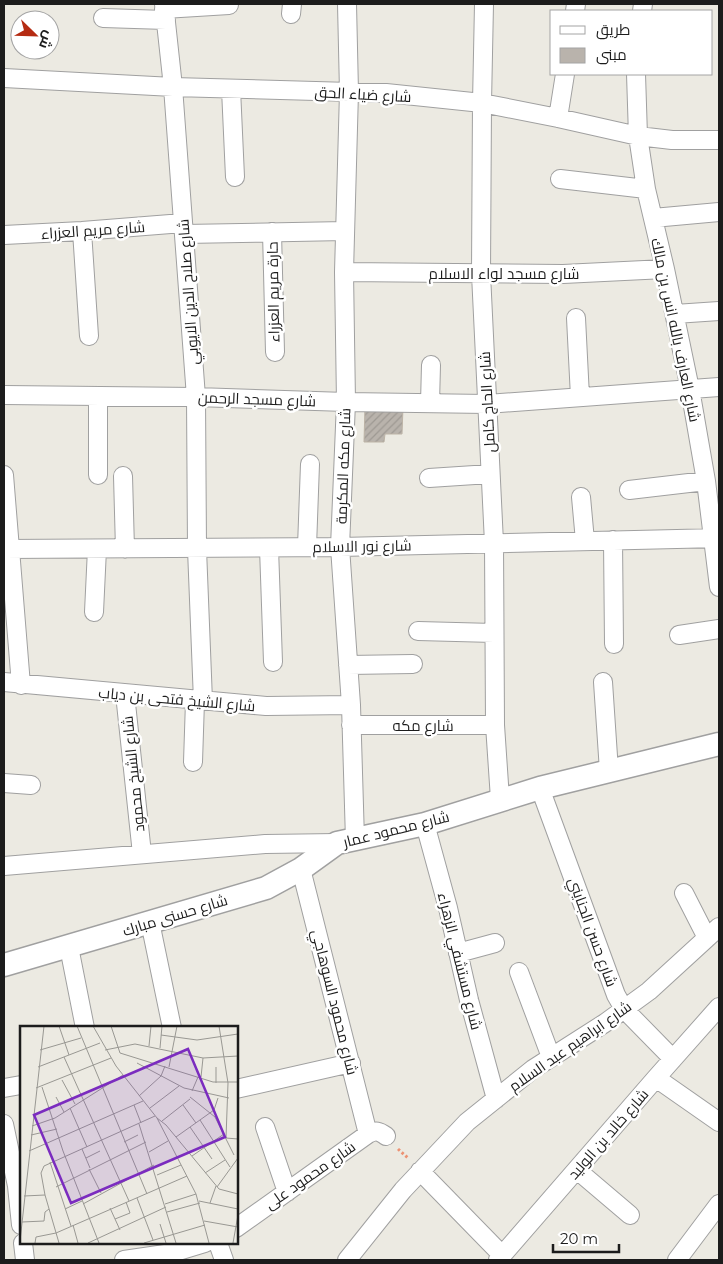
<svg xmlns="http://www.w3.org/2000/svg" width="723" height="1264" font-family="Montserrat,Cairo,sans-serif">
  <defs>
    <pattern id="building-hatch" width="6" height="6" patternUnits="userSpaceOnUse" patternTransform="scale(1.25)"><rect width="6" height="6" fill="#b9b3ac"/><path d="M-1 1l2-2M0 6l6-6M5 7l2-2" fill="none" stroke="#9e9993"/></pattern>
  </defs>
  <rect width="100%" height="100%" fill="#eceae2"/>
  <path fill="url(#building-hatch)" stroke="#bcb3a6" d="M 365,406 L 403,407 L 402,434 L 385,434 L 384,442 L 364,442 Z"/>
  <g fill="none" stroke-linecap="round" stroke-linejoin="round">
    <defs>
      <path id="minor" d="M 164,4 L 173,87 L 196,397 L 197,549 L 203,701
        M 347,4 L 349,92 L 344,272 L 346,402 L 340,547 L 351,705 L 355,840
        M 484,4 L 482,103 L 481,274 L 494,543 L 495,725 L 500,799
        M 164,9 L 229,5
        M 575,11 L 576,4
        M 642,11 L 643,4
        M 291,14 L 292,4
        M 103,18 L 166,20
        M 636,74 L 638,136 L 646,189 L 665,269 L 690,389 L 706,481 L 719,587
        M 4,78 L 173,87 L 386,93 L 482,103 L 558,118 L 638,136 L 672,140 L 719,140
        M 231,89 L 235,177
        M 558,118 L 565,74
        M 560,179 L 646,189
        M 653,218 L 719,212
        M 82,231 L 89,336
        M 272,232 L 275,352
        M 184,234 L 345,231
        M 4,235 L 82,231 L 183,223
        M 344,272 L 563,274 L 665,269
        M 675,314 L 719,311
        M 576,318 L 580,397
        M 4,395 L 196,397 L 346,402 L 487,404 L 719,387
        M 98,396 L 98,475
        M 430,403 L 431,365
        M 4,475 L 21,685
        M 123,476 L 125,549
        M 429,478 L 490,474
        M 629,490 L 706,481
        M 581,497 L 585,541
        M 613,540 L 614,644
        M 307,547 L 310,464
        M 269,548 L 273,662
        M 4,549 L 340,547 L 719,538
        M 94,612 L 97,549
        M 418,631 L 494,633
        M 679,635 L 719,629
        M 348,665 L 413,664
        M 4,682 L 266,706 L 351,705
        M 603,682 L 609,771
        M 125,694 L 142,854
        M 351,725 L 495,725
        M 193,762 L 195,701
        M 4,783 L 31,785
        M 540,788 L 616,995 L 624,1009 L 673,1059
        M 425,824 L 448,908 L 469,1000 L 496,1099
        M 4,866 L 265,844 L 337,843
        M 301,869 L 368,1134
        M 684,893 L 707,938
        M 150,922 L 172,1028
        M 69,947 L 85,1028
        M 458,953 L 495,943
        M 519,972 L 551,1057
        M 656,1078 L 719,1122
        M 4,1088 L 21,1085
        M 236,1089 L 351,1063
        M 4,1124 L 17,1186 L 21,1225
        M 265,1127 L 287,1192
        M 577,1170 L 630,1215
        M 420,1171 L 502,1255
        M 236,1228 L 368,1134 C 376,1130 379,1131 386,1136
        M 23,1243 L 25,1260
        M 218,1243 L 224,1260
        M 124,1260 L 172,1253 L 205,1243
        M 347,1260 L 403,1190 L 467,1122 L 533,1069 L 605,1023 L 649,991 L 719,927
        M 498,1260 L 656,1078 L 719,1007
        M 677,1260 L 719,1204"/>
      <path id="tertiary" d="M 4,965 L 266,888 L 301,869 L 337,843 L 425,824 L 540,788 L 719,744"/>
    </defs>
    <use href="#minor" stroke="#a0a0a0" stroke-width="20"/>
    <use href="#tertiary" stroke="#a0a0a0" stroke-width="25"/>
    <path stroke="#ec9273" stroke-width="3" stroke-dasharray="2.5 2.5" stroke-linecap="butt" d="M 398,1149 L 408,1158"/>
    <use href="#minor" stroke="#fff" stroke-width="18"/>
    <use href="#tertiary" stroke="#fff" stroke-width="22"/>
  </g>
  <g text-anchor="middle" dominant-baseline="central" stroke-width="5" stroke-linejoin="round" paint-order="stroke">
    <g font-size="15" fill="#1c1c1c" stroke="#fff">
      <text transform="translate(363 94) rotate(3)">شارع ضياء الحق</text>
      <text transform="translate(93 230) rotate(-4)">شارع مريم العزراء</text>
      <text x="504" y="273">شارع مسجد لواء الاسلام</text>
      <text transform="translate(188 292) rotate(-94)">شارع صلاح الدين الايوبي</text>
      <text transform="translate(273 292) rotate(-91)">حارة مريم العزراء</text>
      <text transform="translate(676 330) rotate(78)">شارع العارف بالله انس بن مالك</text>
      <text transform="translate(257 399) rotate(2)">شارع مسجد الرحمن</text>
      <text transform="translate(487 402) rotate(-93)">شارع الحاج كامل</text>
      <text transform="translate(343 466) rotate(-88)">شارع مكه المكرمة</text>
      <text transform="translate(362 546) rotate(-1)">شارع نور الاسلام</text>
      <text transform="translate(177 699) rotate(5)">شارع الشيخ فتحى بن دياب</text>
      <text x="423" y="725">شارع مكه</text>
      <text transform="translate(133 774) rotate(-96)">شارع الشيخ محمود</text>
      <text transform="translate(396 829) rotate(-14)">شارع محمود عمار</text>
      <text transform="translate(175 915) rotate(-17)">شارع حسنى مبارك</text>
      <text transform="translate(593 932) rotate(70)">شارع حسن الجنايني</text>
      <text transform="translate(460 961) rotate(76)">شارع مستشفي الزهراء</text>
      <text transform="translate(335 1002) rotate(76)">شارع محمود السوهاجي</text>
      <text transform="translate(570 1046) rotate(-35)">شارع ابراهيم عبد السلام</text>
      <text transform="translate(608 1134) rotate(-49)">شارع خالد بن الوليد</text>
      <text transform="translate(310 1175) rotate(-35)">شارع محمود على</text>
    </g>
  </g>
  <g transform="translate(20 1026)">
    <rect width="218" height="218" fill="#eceae2"/>
    <path fill="none" stroke="#999893" stroke-width="1" d="M 39,0 L 49,29M 57,0 L 127,168M 73,0 L 96,40 L 137,92 L 176,168 L 189,217M 91,0 L 100,27 L 193,56 L 218,56M 199,0 L 208,57 L 206,112 L 218,113M 141,9 L 177,14 L 218,8M 129,20 L 131,0M 140,22 L 142,0M 20,24 L 61,12M 85,24 L 115,18 L 183,32 L 218,30M 44,31 L 109,175M 117,37 L 164,62 L 209,72M 18,41 L 80,17M 149,41 L 157,0M 196,41 L 196,57M 181,51 L 183,32M 42,54 L 55,78M 22,61 L 43,125 L 79,217M 16,62 L 91,32M 172,65 L 178,51M 119,70 L 141,50 L 145,40M 36,71 L 44,86M 170,71 L 195,91 L 214,129M 114,79 L 121,97M 163,79 L 176,97M 50,82 L 67,121M 130,82 L 159,60M 137,92 L 146,99 L 199,163 L 218,168M 180,94 L 210,141M 142,95 L 170,73M 119,98 L 156,217M 12,100 L 35,92 L 103,49M 170,101 L 192,133M 11,109 L 37,103M 156,111 L 194,84 L 198,72M 104,116 L 118,109M 62,123 L 70,142M 9,125 L 123,75M 129,126 L 148,115M 172,130 L 204,108M 66,132 L 80,125M 30,136 L 51,200M 69,143 L 81,167M 185,147 L 205,134M 137,149 L 161,139M 36,161 L 126,116M 197,161 L 218,132M 4,170 L 25,169M 117,172 L 133,214M 179,175 L 218,183M 190,177 L 196,160M 63,178 L 134,139M 145,178 L 176,168M 90,182 L 100,204M 45,183 L 62,175M 147,186 L 180,177M 95,193 L 110,187 L 106,176M 184,195 L 218,201M 2,196 L 24,195 L 25,186 L 29,183M 140,198 L 146,217M 53,199 L 58,217M 0,215 L 24,0M 15,217 L 16,211 L 36,207 L 167,150M 39,217 L 25,169 L 21,147 L 24,140 L 135,90M 68,217 L 146,181M 124,217 L 185,199M 213,217 L 218,189"/>
    <path fill="#7b2cbf" fill-opacity="0.15" stroke="#7b2cbf" stroke-width="2.5" d="M 168,23 L 205,111 L 51,177 L 14,89 Z"/>
    <rect width="218" height="218" fill="none" stroke="#1c1c1c" stroke-width="2.5"/>
  </g>
  <rect width="723" height="1264" fill="none" stroke="#1c1c1c" stroke-width="10"/>
  <rect x="550" y="10" width="162" height="65" fill="#ffffff" stroke="#a4a4a4"/>
  <rect x="560" y="26" width="25" height="8" fill="#ffffff" stroke="#a4a4a4"/>
  <text x="596" y="35" font-size="15" fill="#1c1c1c">طريق</text>
  <rect x="560" y="48" width="25" height="15" fill="#b9b3ac" stroke="#a4a4a4"/>
  <text x="596" y="60" font-size="15" fill="#1c1c1c">مبنى</text>
  <g transform="translate(35 35) rotate(113)"><circle r="24" fill="#ffffff" stroke="#a4a4a4"/>
  <path d="M0-4L9 19L0 12L-9 19Z" fill="#b52b12"/>
  <text y="-8" font-size="14" font-weight="bold" text-anchor="middle" fill="#1c1c1c">ش</text>
  </g>
  <path d="M553 1244v8h66v-8" fill="none" stroke="#1c1c1c" stroke-width="2.5"/>
  <text x="560" y="1244" font-size="15" fill="#1c1c1c" stroke="#ffffff" stroke-width="4" paint-order="stroke">20 m</text>
</svg>
